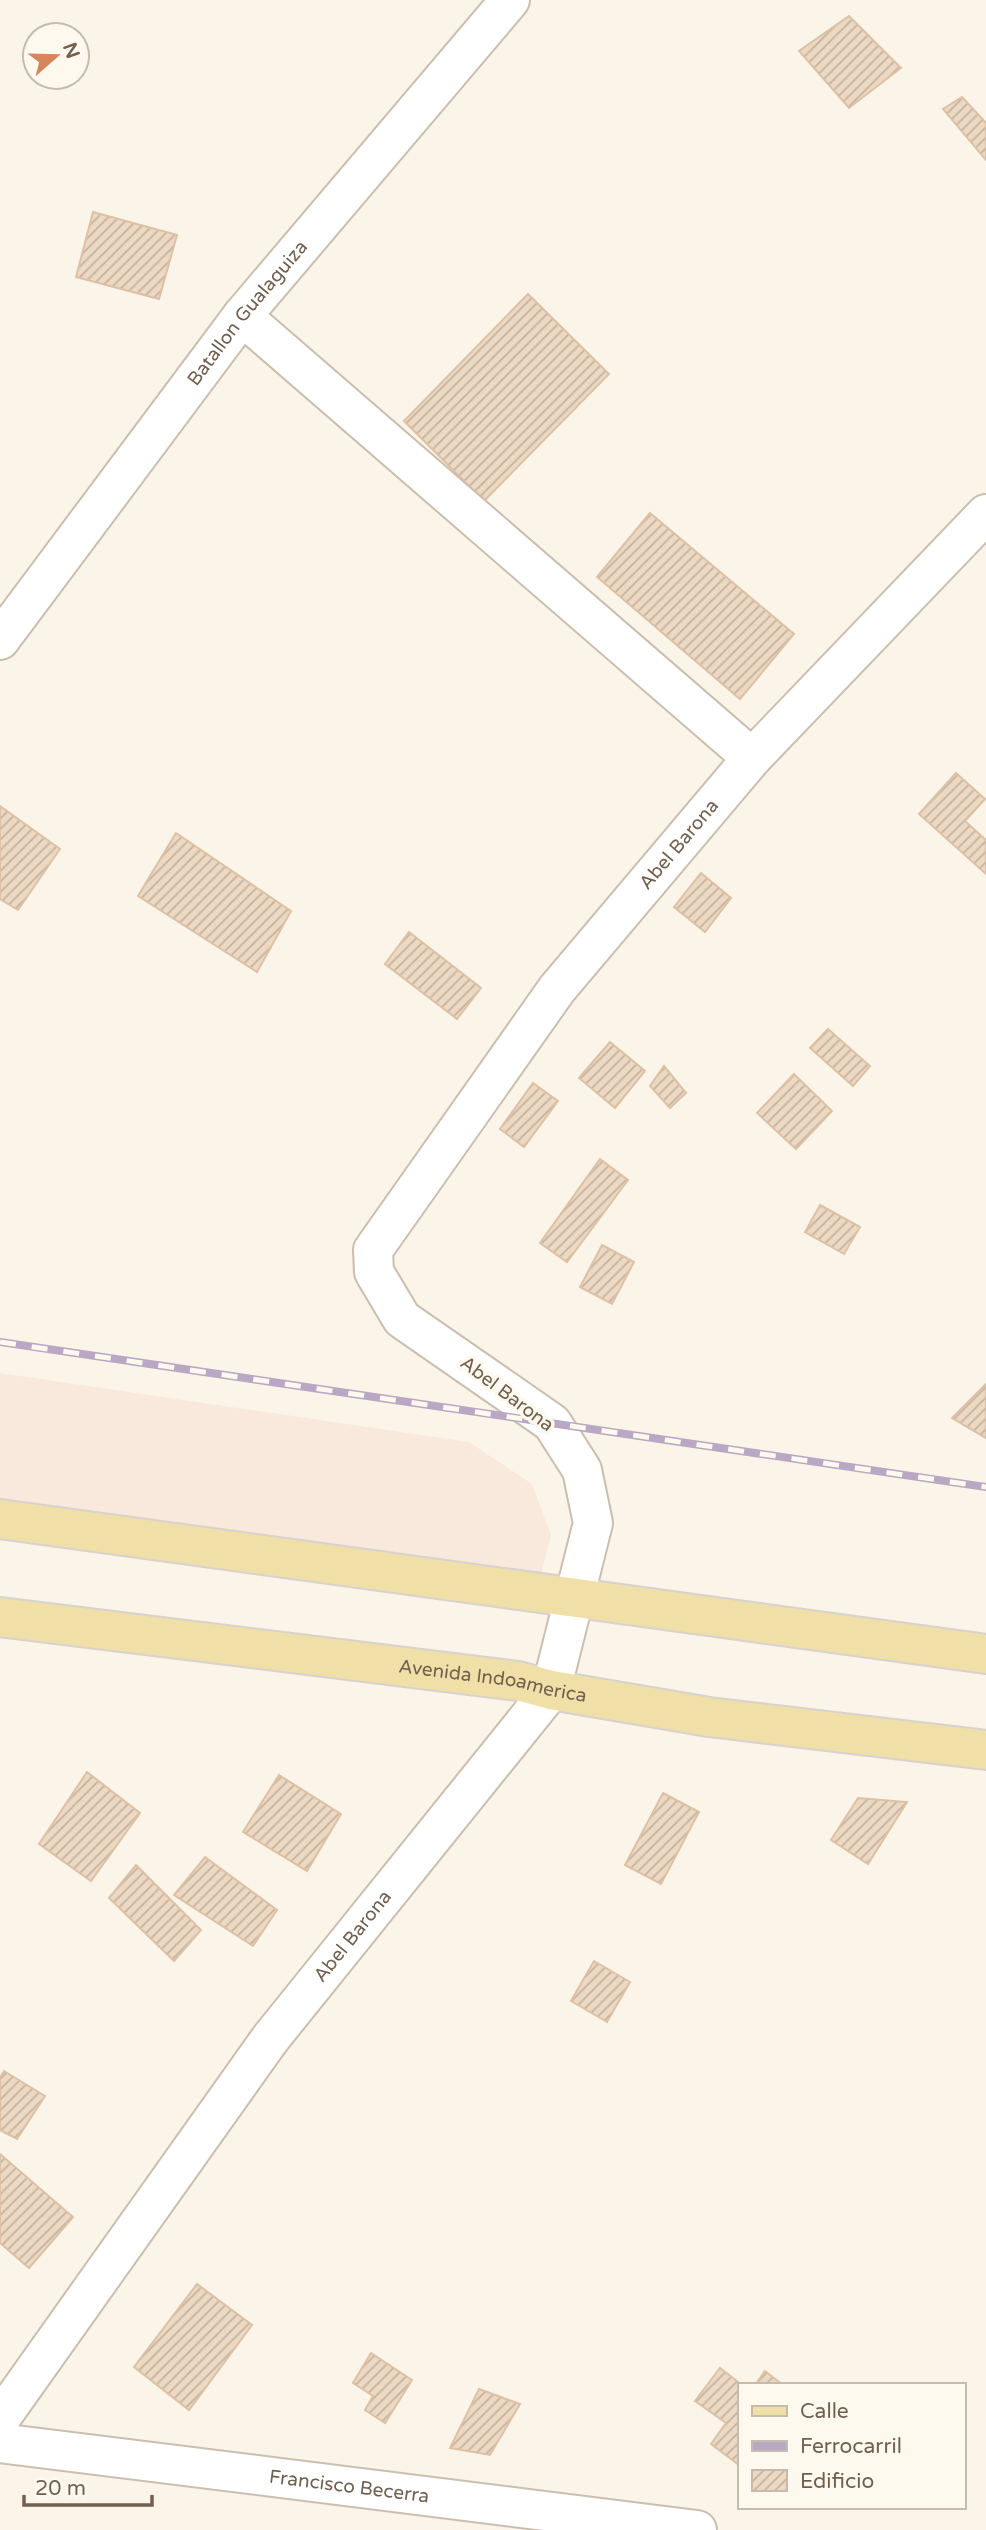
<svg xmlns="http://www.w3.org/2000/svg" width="986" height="2530" font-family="'Varela Round',sans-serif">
  <defs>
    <pattern id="building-hatch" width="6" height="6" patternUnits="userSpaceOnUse" patternTransform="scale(1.75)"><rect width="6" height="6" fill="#edd8c2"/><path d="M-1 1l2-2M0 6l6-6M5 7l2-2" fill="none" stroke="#c4b2a0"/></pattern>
  </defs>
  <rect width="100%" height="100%" fill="#faf5e8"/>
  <path fill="#f9e9dd" d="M 0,1373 L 469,1442 L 532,1484 L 551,1535 L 541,1575 L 0,1498 Z"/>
  <path fill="url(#building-hatch)" stroke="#ddc1a5" stroke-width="2" d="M 849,16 L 901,68 L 849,108 L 799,51 Z
    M 962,97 L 986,123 L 986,160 L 943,109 Z
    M 93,212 L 177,235 L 159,299 L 76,277 Z
    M 528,294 L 609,374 L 484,501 L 404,421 Z
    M 650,513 L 794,634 L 740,699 L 597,577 Z
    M 956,773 L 985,799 L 965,821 L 986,840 L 986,874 L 919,814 Z
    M 0,806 L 60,849 L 18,910 L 0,899 Z
    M 176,833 L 291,911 L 257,972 L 138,896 Z
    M 701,873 L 731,898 L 705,932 L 674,907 Z
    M 409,932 L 481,988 L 457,1019 L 385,964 Z
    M 828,1029 L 870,1066 L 853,1086 L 810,1048 Z
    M 610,1042 L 645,1071 L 615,1108 L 579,1078 Z
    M 664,1066 L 686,1093 L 670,1108 L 650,1086 Z
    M 794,1074 L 832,1111 L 796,1149 L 757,1113 Z
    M 533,1083 L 558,1101 L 524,1147 L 500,1129 Z
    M 600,1159 L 628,1180 L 567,1262 L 540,1243 Z
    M 820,1205 L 860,1227 L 844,1254 L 805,1232 Z
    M 602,1245 L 634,1262 L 612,1304 L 580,1287 Z
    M 986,1384 L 986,1438 L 952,1418 Z
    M 87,1772 L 140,1813 L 91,1881 L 39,1844 Z
    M 279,1775 L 341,1814 L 307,1871 L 243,1832 Z
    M 663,1793 L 699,1812 L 661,1884 L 625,1865 Z
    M 858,1798 L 907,1802 L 868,1864 L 831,1840 Z
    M 205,1857 L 277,1910 L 253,1946 L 174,1895 Z
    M 136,1865 L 201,1930 L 174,1961 L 109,1898 Z
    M 594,1961 L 630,1982 L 607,2022 L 571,2001 Z
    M 4,2071 L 45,2096 L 17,2139 L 0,2130 L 0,2078 Z
    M 0,2154 L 73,2217 L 29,2268 L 0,2243 Z
    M 197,2284 L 252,2325 L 189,2410 L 134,2367 Z
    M 371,2353 L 412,2380 L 385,2423 L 365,2410 L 373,2396 L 353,2383 Z
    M 720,2368 L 742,2385 L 739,2385 L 739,2465 L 711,2444 L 726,2423 L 695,2401 Z
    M 765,2371 L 783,2385 L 755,2385 Z
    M 479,2389 L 520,2404 L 490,2455 L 450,2448 Z"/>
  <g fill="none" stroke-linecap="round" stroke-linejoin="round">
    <defs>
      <g id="street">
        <path d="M 242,316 L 752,758"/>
        <path id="s1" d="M 0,640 L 242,316 L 510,0"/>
        <path id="s2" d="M 0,2419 L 270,2039 L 551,1690 L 593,1523 L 582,1470 L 552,1423 L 402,1319 L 374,1272 L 373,1250 L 557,989 L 752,758 L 986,514"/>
        <path id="s3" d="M 0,2443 L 697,2530"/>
      </g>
      <g id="primary">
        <path d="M 0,1519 L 986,1654"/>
        <path id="s4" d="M 0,1617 L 518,1681 L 551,1690 L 709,1717 L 986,1750"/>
      </g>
    </defs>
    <use href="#street" stroke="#cbbeaf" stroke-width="42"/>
    <use href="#primary" stroke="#d7d2ce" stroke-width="42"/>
    <use href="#street" stroke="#fff" stroke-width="38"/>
    <use href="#primary" stroke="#f1dfa8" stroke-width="38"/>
    <defs>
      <path id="rail" d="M 0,1342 L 986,1487"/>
    </defs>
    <use href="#rail" stroke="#b9a7c3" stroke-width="8"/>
    <use href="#rail" stroke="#fdf9ee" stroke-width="5" stroke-dasharray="16" stroke-linecap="butt"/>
  </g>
  <g text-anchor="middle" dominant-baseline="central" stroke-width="7" stroke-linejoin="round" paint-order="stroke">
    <g font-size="19" fill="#715f4f" stroke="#fdf9ee">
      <text stroke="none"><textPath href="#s1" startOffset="410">Batallon Gualaguiza</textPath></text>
      <text stroke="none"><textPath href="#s2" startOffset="1964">Abel Barona</textPath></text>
      <text transform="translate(507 1394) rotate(37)">Abel Barona</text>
      <text stroke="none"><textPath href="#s4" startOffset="497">Avenida Indoamerica</textPath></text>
      <text stroke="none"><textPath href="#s2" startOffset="598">Abel Barona</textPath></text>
      <text stroke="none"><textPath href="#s3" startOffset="352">Francisco Becerra</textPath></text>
    </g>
  </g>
  <rect x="738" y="2383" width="228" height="126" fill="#fdf9ee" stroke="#c5bbae" stroke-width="2"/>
  <rect x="752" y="2406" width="35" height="10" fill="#f1dfa8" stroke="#c5bbae" stroke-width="2"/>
  <text x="800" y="2418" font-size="21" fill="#715f4f">Calle</text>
  <rect x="752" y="2441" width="35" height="10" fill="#b9a7c3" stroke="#c5bbae" stroke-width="2"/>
  <text x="800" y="2453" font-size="21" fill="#715f4f">Ferrocarril</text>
  <rect x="752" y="2470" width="35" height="21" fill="url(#building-hatch)" stroke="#c5bbae" stroke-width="2"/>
  <text x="800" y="2488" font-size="21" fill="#715f4f">Edificio</text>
  <g transform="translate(56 56) rotate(70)"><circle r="33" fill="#fdf9ee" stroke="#c5bbae" stroke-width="2"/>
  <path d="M0-5L12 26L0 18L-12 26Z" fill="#d7855a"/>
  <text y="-10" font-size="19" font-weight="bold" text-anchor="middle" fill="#715f4f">N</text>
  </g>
  <path d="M24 2495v10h128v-10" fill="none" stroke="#715f4f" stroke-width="3.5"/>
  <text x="35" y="2495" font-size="21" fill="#715f4f" stroke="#fdf9ee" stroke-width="5" paint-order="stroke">20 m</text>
</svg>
